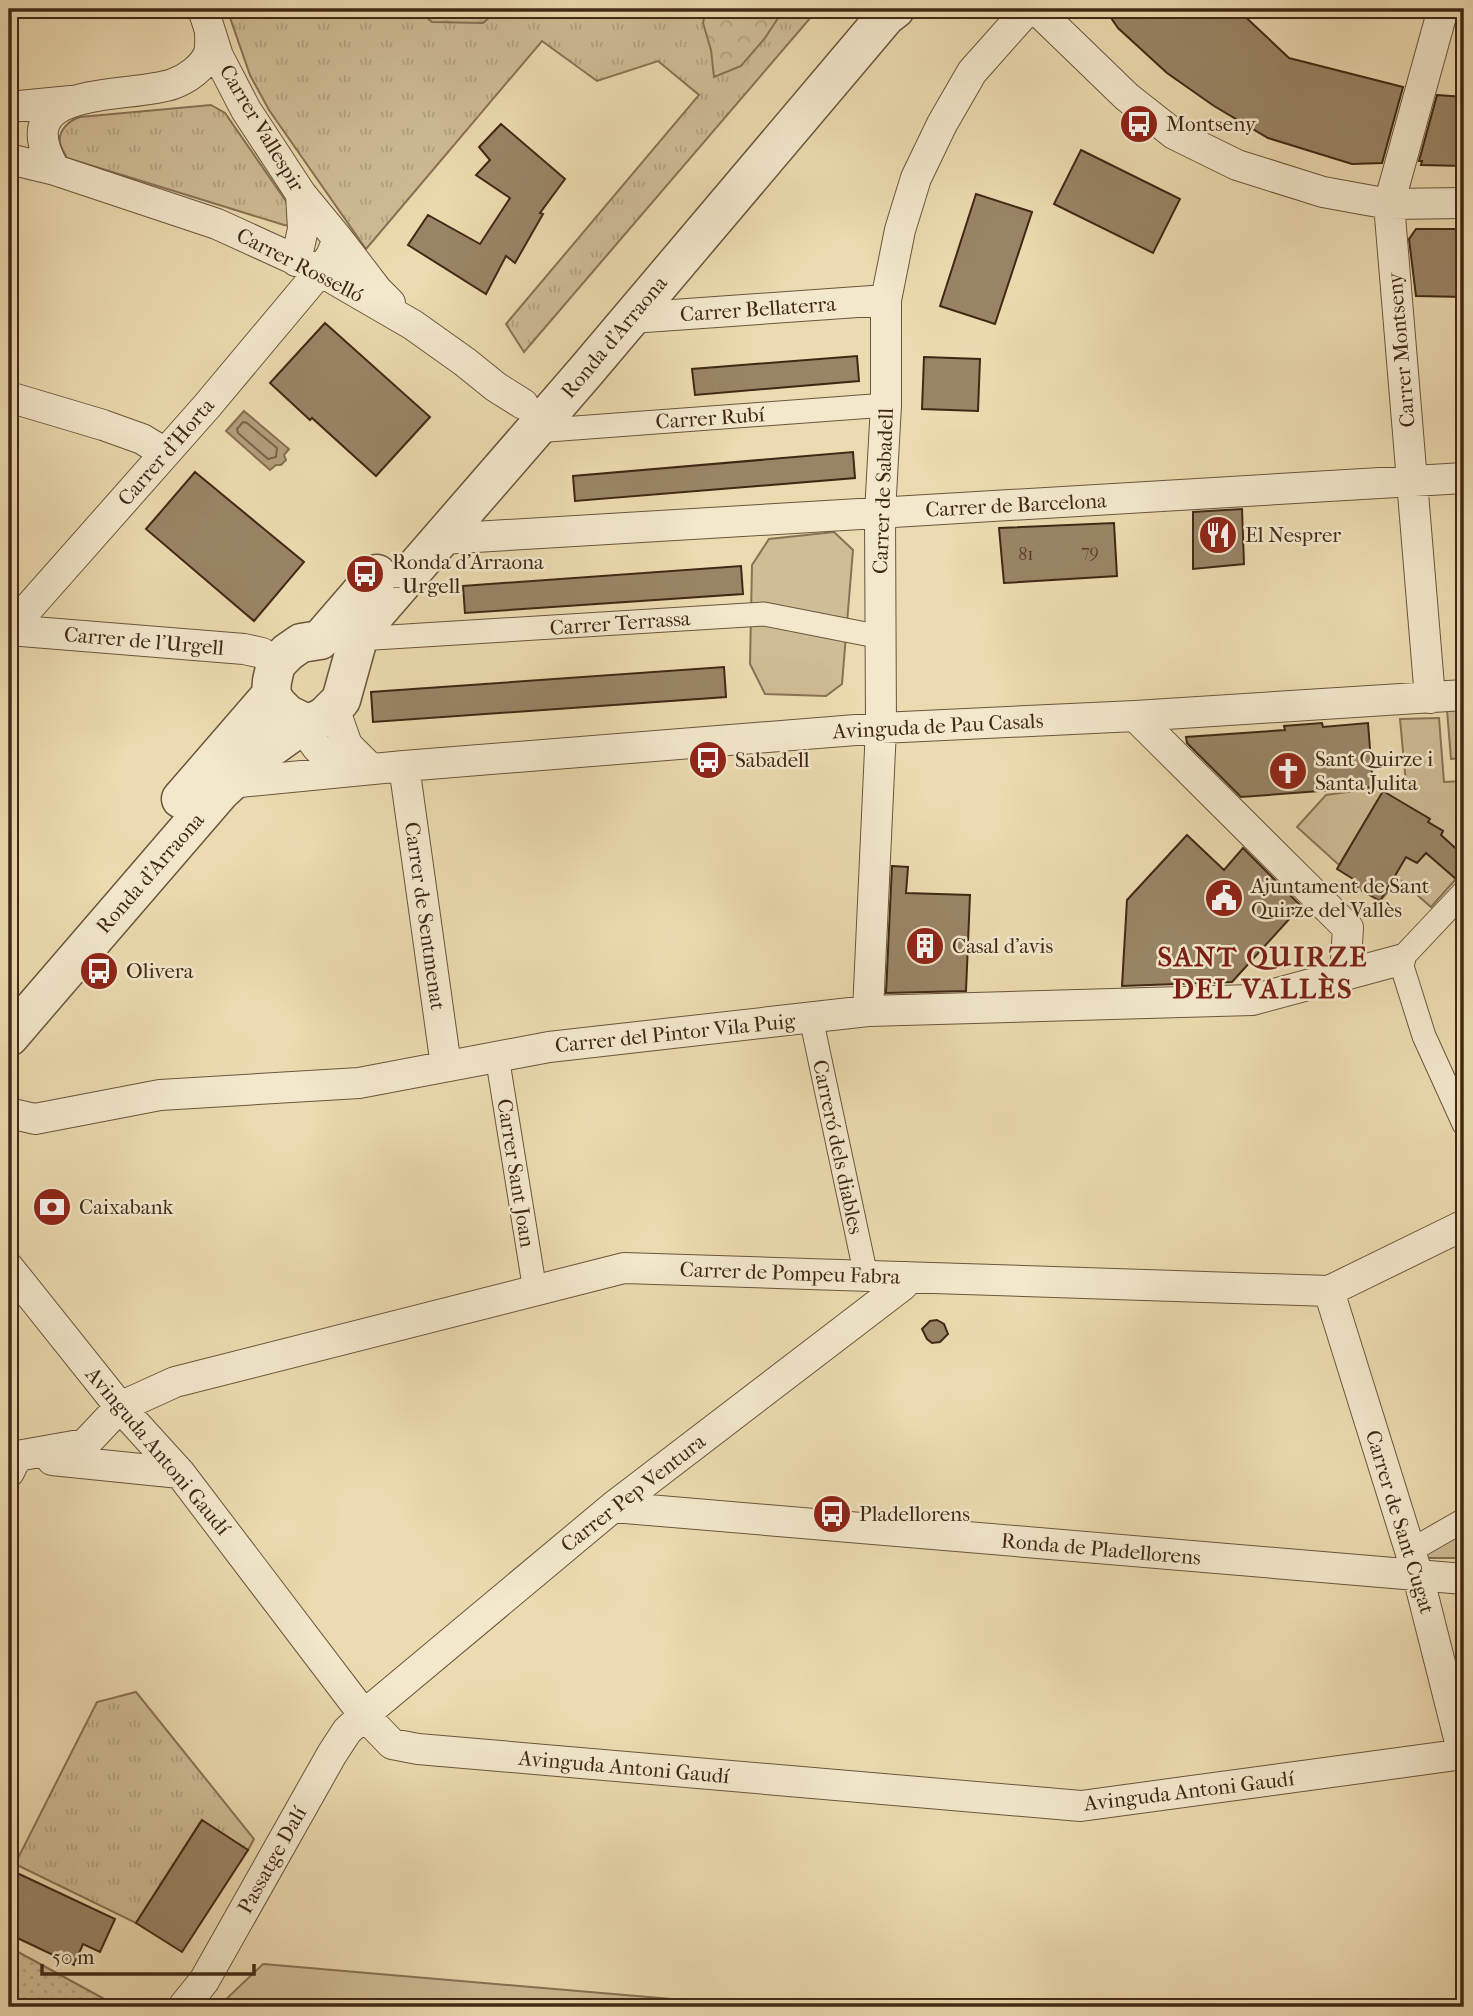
<svg xmlns="http://www.w3.org/2000/svg" width="1473" height="2016" font-family="'IM FELL French Canon',serif">
  <defs>
    <pattern id="grass-tufts" width="24" height="20" patternUnits="userSpaceOnUse" patternTransform="scale(1.75)"><rect width="24" height="20" fill="#cfbd96"/><path d="M3 7l-1-3M5 7V3M7 7l1-3M15 17l-1-3M17 17v-4M19 17l1-3" fill="none" stroke="#b3a281"/></pattern>
    <pattern id="forest-crowns" width="20" height="18" patternUnits="userSpaceOnUse" patternTransform="scale(1.75)"><rect width="20" height="18" fill="#cfbd96"/><path d="M2 6a3 3 0 1 1 6 0M12 15a3 3 0 1 1 6 0" fill="none" stroke="#b3a281"/></pattern>
    <pattern id="garden-dots" width="8" height="8" patternUnits="userSpaceOnUse" patternTransform="scale(1.75)"><rect width="8" height="8" fill="#cfbd96"/><path d="M2 2h.1M6 6h.1" fill="none" stroke="#b3a281" stroke-width="1.8" stroke-linecap="round"/></pattern>
  </defs>
  <rect width="100%" height="100%" fill="#ecdbb0"/>
  <filter id="stains"><feTurbulence type="fractalNoise" baseFrequency=".00286" numOctaves="4"/><feColorMatrix values="0 0 0 0 .2 0 0 0 0 .09 0 0 0 0 .02 0 0 0 .5 -.17"/></filter>
  <radialGradient id="worn" r=".72"><stop offset=".6" stop-color="#630" stop-opacity="0"/><stop offset="1" stop-color="#630" stop-opacity=".3"/></radialGradient>
  <path fill="url(#grass-tufts)" stroke="#887256" stroke-width="2" d="M 227,9 L 818,9 L 524,352 L 506,324 L 699,95 L 658,61 L 597,81 L 542,41 L 366,249 L 269,110 L 250,75 Z
    M 211,105 L 225,113 L 297,217 L 292,226 L 284,225 L 67,158 C 65,153 60,147 60,142 C 58,130 70,120 80,117 Z
    M 136,1692 L 254,1839 L 248,1850 L 201,1821 L 136,1923 L 15,1864 L 97,1702 Z"/>
  <path fill="url(#forest-crowns)" stroke="#887256" stroke-width="2" d="M 397,9 L 499,9 L 483,23 L 432,22 L 419,11 Z
    M 706,9 L 784,9 L 765,38 L 741,66 L 714,77 L 711,50 L 703,23 Z"/>
  <path fill="#cfbd96" stroke="#887256" stroke-width="2" d="M 834,532 L 853,550 L 842,684 L 826,696 L 765,694 L 750,664 L 752,565 L 769,539 Z
    M 1464,709 L 1464,758 L 1451,759 L 1447,710 Z
    M 1439,718 L 1444,782 L 1464,781 L 1464,870 L 1431,907 L 1399,879 L 1380,901 L 1406,857 L 1417,862 L 1437,841 L 1443,831 L 1428,822 L 1429,818 L 1390,796 L 1383,807 L 1376,803 L 1339,865 L 1297,827 L 1326,795 L 1406,784 L 1400,719 Z
    M 1464,1529 L 1464,1558 L 1423,1558 L 1437,1544 Z
    M 263,1964 L 707,2002 L 743,2007 L 218,2007 Z"/>
  <path fill="url(#garden-dots)" stroke="#887256" stroke-width="2" d="M 9,1947 L 119,2007 L 9,2007 Z"/>
  <path fill="#b29e7c" stroke="#846f53" stroke-width="2" d="M 244,411 L 289,449 L 284,455 L 286,460 L 281,465 L 276,465 L 270,470 L 226,431 Z"/>
  <g fill="none" stroke-linecap="round" stroke-linejoin="round">
    <path stroke="#796349" stroke-width="2" d="M 243,422 L 247,423 L 277,448 L 276,457 L 268,459 L 238,433 L 237,429 Z"/>
  </g>
  <path fill="#998566" stroke="#402816" stroke-width="2" d="M 1105,9 L 1237,9 L 1289,58 L 1403,87 L 1382,163 L 1352,164 L 1268,138 L 1214,106 L 1167,73 L 1118,28 Z
    M 1437,95 L 1464,97 L 1464,166 L 1421,165 L 1422,161 L 1419,161 Z
    M 501,124 L 565,179 L 540,213 L 543,214 L 515,263 L 506,256 L 486,294 L 408,245 L 428,215 L 480,244 L 510,198 L 476,175 L 490,160 L 479,147 Z
    M 1081,150 L 1180,199 L 1153,253 L 1054,204 Z
    M 976,194 L 1032,212 L 995,324 L 940,306 Z
    M 1416,229 L 1464,229 L 1464,297 L 1416,296 L 1409,239 Z
    M 325,323 L 430,417 L 376,476 L 312,418 L 310,420 L 270,383 Z
    M 857,356 L 859,381 L 695,395 L 692,369 Z
    M 924,357 L 980,359 L 978,411 L 922,409 Z
    M 853,452 L 855,478 L 575,501 L 573,476 Z
    M 195,472 L 304,562 L 254,621 L 146,529 Z
    M 1242,509 L 1244,564 L 1193,569 L 1193,512 Z
    M 1114,523 L 1117,576 L 1004,583 L 999,528 Z
    M 741,566 L 743,594 L 465,613 L 463,586 Z
    M 724,667 L 726,697 L 373,722 L 371,692 Z
    M 1322,723 L 1323,727 L 1368,723 L 1373,787 L 1241,797 L 1187,743 L 1186,737 L 1285,730 L 1284,726 Z
    M 1383,791 L 1430,819 L 1428,822 L 1443,831 L 1441,835 L 1464,856 L 1464,878 L 1457,880 L 1426,853 L 1417,863 L 1406,857 L 1380,901 L 1355,887 L 1358,882 L 1337,869 Z
    M 1187,835 L 1224,870 L 1243,848 L 1301,906 L 1232,982 L 1122,986 L 1127,900 Z
    M 892,866 L 908,867 L 906,893 L 970,895 L 966,991 L 886,993 Z
    M 937,1320 L 944,1324 L 948,1334 L 940,1342 L 932,1343 L 927,1339 L 922,1329 L 930,1321 Z
    M 202,1820 L 248,1850 L 182,1952 L 136,1923 Z
    M 17,1873 L 115,1919 L 100,1952 L 83,1944 L 74,1965 L 9,1934 L 9,1890 Z"/>
  <g fill="none" stroke-linecap="round" stroke-linejoin="round">
    <defs>
      <path id="pedestrian" d="M 535,431 L 886,405
        M 358,639 L 764,614 L 881,637
        M 1464,892 L 1400,960 L 1424,1036 L 1464,1124
        M 811,1018 L 866,1276
        M 497,1056 L 535,1291
        M 1410,1551 L 1464,1520"/>
      <path id="minor" d="M 203,9 L 218,56 L 246,110 L 301,194 L 338,239 L 377,290 L 390,303
        M 1036,9 L 1127,97 L 1174,134 L 1237,165 L 1323,192 L 1389,204 L 1464,203
        M 9,107 L 71,101
        M 9,159 L 55,170 L 217,224 L 320,271 L 413,325 L 465,362 L 496,387 L 523,404
        M 55,170 C 4,83 125,100 173,84 C 187,79 204,67 209,53 C 211,46 210,38 210,31
        M 296,261 L 303,229 L 301,194
        M 631,318 L 886,300
        M 9,397 L 103,425 L 142,439 L 165,453
        M 441,539 L 1464,478
        M 9,630 L 207,406 L 320,271 L 331,256 L 338,239
        M 9,630 L 244,649 L 262,653 L 276,664
        M 1430,698 L 1389,204 L 1443,9
        M 334,708 L 347,745 L 371,769
        M 1135,716 L 1348,928 L 1345,975
        M 305,723 C 313,753 331,762 361,767
        M 404,766 L 446,1066
        M 229,783 L 404,766 L 881,728 L 1135,716 L 1464,695
        M 868,1011 L 881,728 L 880,513 L 886,405 L 886,300 L 900,230 L 916,178 L 942,124 L 972,72 L 1028,9
        M 9,1113 L 35,1119 L 160,1095 L 359,1083 L 549,1047 L 868,1011 L 1252,1000 L 1400,960
        M 9,1268 L 120,1407 L 180,1473 L 364,1715 L 392,1744 L 418,1749 L 1081,1806 L 1464,1754
        M 1329,1291 L 1418,1576 L 1463,1754
        M 52,1460 L 180,1473
        M 9,1472 L 17,1456 L 85,1444 L 120,1407 L 175,1382 L 624,1268 L 1329,1291 L 1464,1225
        M 613,1507 L 1464,1579
        M 183,2007 L 204,1981 L 332,1754 L 347,1731 L 364,1715 L 613,1507 L 903,1285 L 906,1277"/>
      <path id="tertiary" d="M 305,723 L 287,714 L 278,705 L 271,695 L 272,681 L 276,664 L 288,652 L 301,643 L 320,640 L 377,574
        M 181,799 L 271,695
        M 9,1037 L 220,792 L 259,756 L 305,723 L 316,721 L 325,716 L 341,700 L 358,639 L 377,612 L 586,371 L 886,16 L 895,9"/>
    </defs>
    <use href="#pedestrian" stroke="#6b553c" stroke-width="25"/>
    <use href="#minor" stroke="#6b553c" stroke-width="32"/>
    <use href="#tertiary" stroke="#6b553c" stroke-width="41"/>
    <use href="#pedestrian" stroke="#f3e8cc" stroke-width="23"/>
    <use href="#minor" stroke="#f3e8cc" stroke-width="30"/>
    <use href="#tertiary" stroke="#f3e8cc" stroke-width="38"/>
  </g>
  <defs>
    <symbol id="bus-disc" viewBox="-11 -11 22 22"><circle r="9.5" fill="#8f2418" stroke="#f3e8cc"/><path d="M-5-6H5V4H4V6H2V4H-2V6H-4V4H-5ZM-3.5-4V0h7V-4ZM-3.5 1.2v1.5H-2V1.2ZM2 1.2v1.5H3.5V1.2Z" fill="#fff"/></symbol>
    <symbol id="restaurant-disc" viewBox="-11 -11 22 22"><circle r="9.5" fill="#8f2418" stroke="#f3e8cc"/><path d="M-5-6h1v4h1v-4h1v4h1v-4h1v5L-1.5 .5V6h-2V.5L-5-1ZM5-6V6H3V1.5H1.5Q1.5-4 5-6Z" fill="#fff"/></symbol>
    <symbol id="church-disc" viewBox="-11 -11 22 22"><circle r="9.5" fill="#8f2418" stroke="#f3e8cc"/><path d="M-1.2-6h2.4v3.5h3.3v2.4h-3.3V6h-2.4V-.1h-3.3v-2.4h3.3Z" fill="#fff"/></symbol>
    <symbol id="civic-disc" viewBox="-11 -11 22 22"><circle r="9.5" fill="#8f2418" stroke="#f3e8cc"/><path d="M-.6-6.5H3V-4.5H.6V-3L4-1V1h2V6H-6V1h2V-1L-.6-3ZM-1.2 2.5V6h2.4V2.5Z" fill="#fff"/></symbol>
    <symbol id="building-disc" viewBox="-11 -11 22 22"><circle r="9.5" fill="#8f2418" stroke="#f3e8cc"/><path d="M-4-6H4V6H1V3H-1V6H-4ZM-2.5-4.3h1.7v1.8h-1.7ZM.8-4.3h1.7v1.8H.8ZM-2.5-1h1.7V.8h-1.7ZM.8-1h1.7V.8H.8Z" fill="#fff"/></symbol>
    <symbol id="bank-disc" viewBox="-11 -11 22 22"><circle r="9.5" fill="#8f2418" stroke="#f3e8cc"/><path d="M-6-4H6V4H-6ZM0-2.3a2.3 2.3 0 1 0 0 4.6a2.3 2.3 0 1 0 0-4.6Z" fill="#fff"/></symbol>
  </defs>
  <g fill-rule="evenodd">
    <use href="#bus-disc" x="1117" y="102" width="44" height="44"/>
    <use href="#restaurant-disc" x="1196" y="513" width="44" height="44"/>
    <use href="#bus-disc" x="343" y="552" width="44" height="44"/>
    <use href="#bus-disc" x="686" y="738" width="44" height="44"/>
    <use href="#church-disc" x="1266" y="749" width="44" height="44"/>
    <use href="#civic-disc" x="1202" y="876" width="44" height="44"/>
    <use href="#building-disc" x="903" y="924" width="44" height="44"/>
    <use href="#bus-disc" x="77" y="949" width="44" height="44"/>
    <use href="#bank-disc" x="30" y="1185" width="44" height="44"/>
    <use href="#bus-disc" x="810" y="1492" width="44" height="44"/>
  </g>
  <g text-anchor="middle" dominant-baseline="central" stroke-width="5" stroke-linejoin="round" paint-order="stroke">
    <g font-size="18" fill="#563f2a">
      <text x="1090" y="551">79</text>
      <text x="1026" y="554">81</text>
    </g>
    <g font-size="21" fill="#402816" stroke="#f3e8cc" text-anchor="start">
      <text x="1166" y="124">Montseny</text>
      <text x="1245" y="535">El Nesprer</text>
      <text x="392" y="562">Ronda d'Arraona<tspan x="392" dy="24">- Urgell</tspan></text>
      <text x="1315" y="759">Sant Quirze i<tspan x="1315" dy="24">Santa Julita</tspan></text>
      <text x="735" y="760">Sabadell</text>
      <text x="1251" y="886">Ajuntament de Sant<tspan x="1251" dy="24">Quirze del Vallès</tspan></text>
      <text x="952" y="946">Casal d'avis</text>
      <text x="126" y="971">Olivera</text>
      <text x="79" y="1207">Caixabank</text>
      <text x="859" y="1514">Pladellorens</text>
    </g>
    <g font-size="21" fill="#402816" stroke="#f3e8cc">
      <text transform="translate(262 128) rotate(59)">Carrer Vallespir</text>
      <text transform="translate(300 265) rotate(27)">Carrer Rosselló</text>
      <text transform="translate(758 309) rotate(-4)">Carrer Bellaterra</text>
      <text transform="translate(614 337) rotate(-50)">Ronda d'Arraona</text>
      <text transform="translate(1401 350) rotate(-95)">Carrer Montseny</text>
      <text transform="translate(710 418) rotate(-4)">Carrer Rubí</text>
      <text transform="translate(166 452) rotate(-49)">Carrer d'Horta</text>
      <text transform="translate(883 491) rotate(-88)">Carrer de Sabadell</text>
      <text transform="translate(1016 505) rotate(-3)">Carrer de Barcelona</text>
      <text transform="translate(620 623) rotate(-4)">Carrer Terrassa</text>
      <text transform="translate(144 641) rotate(5)">Carrer de l'Urgell</text>
      <text transform="translate(938 726) rotate(-3)">Avinguda de Pau Casals</text>
      <text transform="translate(150 873) rotate(-49)">Ronda d'Arraona</text>
      <text transform="translate(425 916) rotate(82)">Carrer de Sentmenat</text>
      <text transform="translate(675 1033) rotate(-6)">Carrer del Pintor Vila Puig</text>
      <text transform="translate(838 1147) rotate(78)">Carreró dels diables</text>
      <text transform="translate(516 1173) rotate(81)">Carrer Sant Joan</text>
      <text transform="translate(790 1273) rotate(2)">Carrer de Pompeu Fabra</text>
      <text transform="translate(158 1451) rotate(50)">Avinguda Antoni Gaudí</text>
      <text transform="translate(633 1493) rotate(-38)">Carrer Pep Ventura</text>
      <text transform="translate(1400 1522) rotate(73)">Carrer de Sant Cugat</text>
      <text transform="translate(1101 1549) rotate(5)">Ronda de Pladellorens</text>
      <text transform="translate(624 1767) rotate(5)">Avinguda Antoni Gaudí</text>
      <text transform="translate(1189 1791) rotate(-7)">Avinguda Antoni Gaudí</text>
      <text transform="translate(272 1860) rotate(-61)">Passatge Dalí</text>
    </g>
    <g font-size="28" font-weight="bold" letter-spacing="2" fill="#7a1f14" stroke="#f3e8cc">
      <text x="1263" y="956">SANT QUIRZE<tspan x="1263" dy="32">DEL VALLÈS</tspan></text>
    </g>
  </g>
  <rect width="1473" height="2016" fill="none" stroke="#ecdbb0" stroke-width="35"/>
  <rect x="10" y="10" width="1452" height="1995" fill="none" stroke="#402816" stroke-width="3.5"/>
  <rect x="18" y="18" width="1438" height="1981" fill="none" stroke="#402816" stroke-width="2"/>
  <path d="M42 1964v10h212v-10" fill="none" stroke="#402816" stroke-width="3.5"/>
  <text x="52" y="1964" font-size="21" fill="#402816" stroke="#f3e8cc" stroke-width="5" paint-order="stroke">50 m</text>
  <rect width="100%" height="100%" filter="url(#stains)"/>
  <rect width="100%" height="100%" fill="url(#worn)"/>
</svg>
